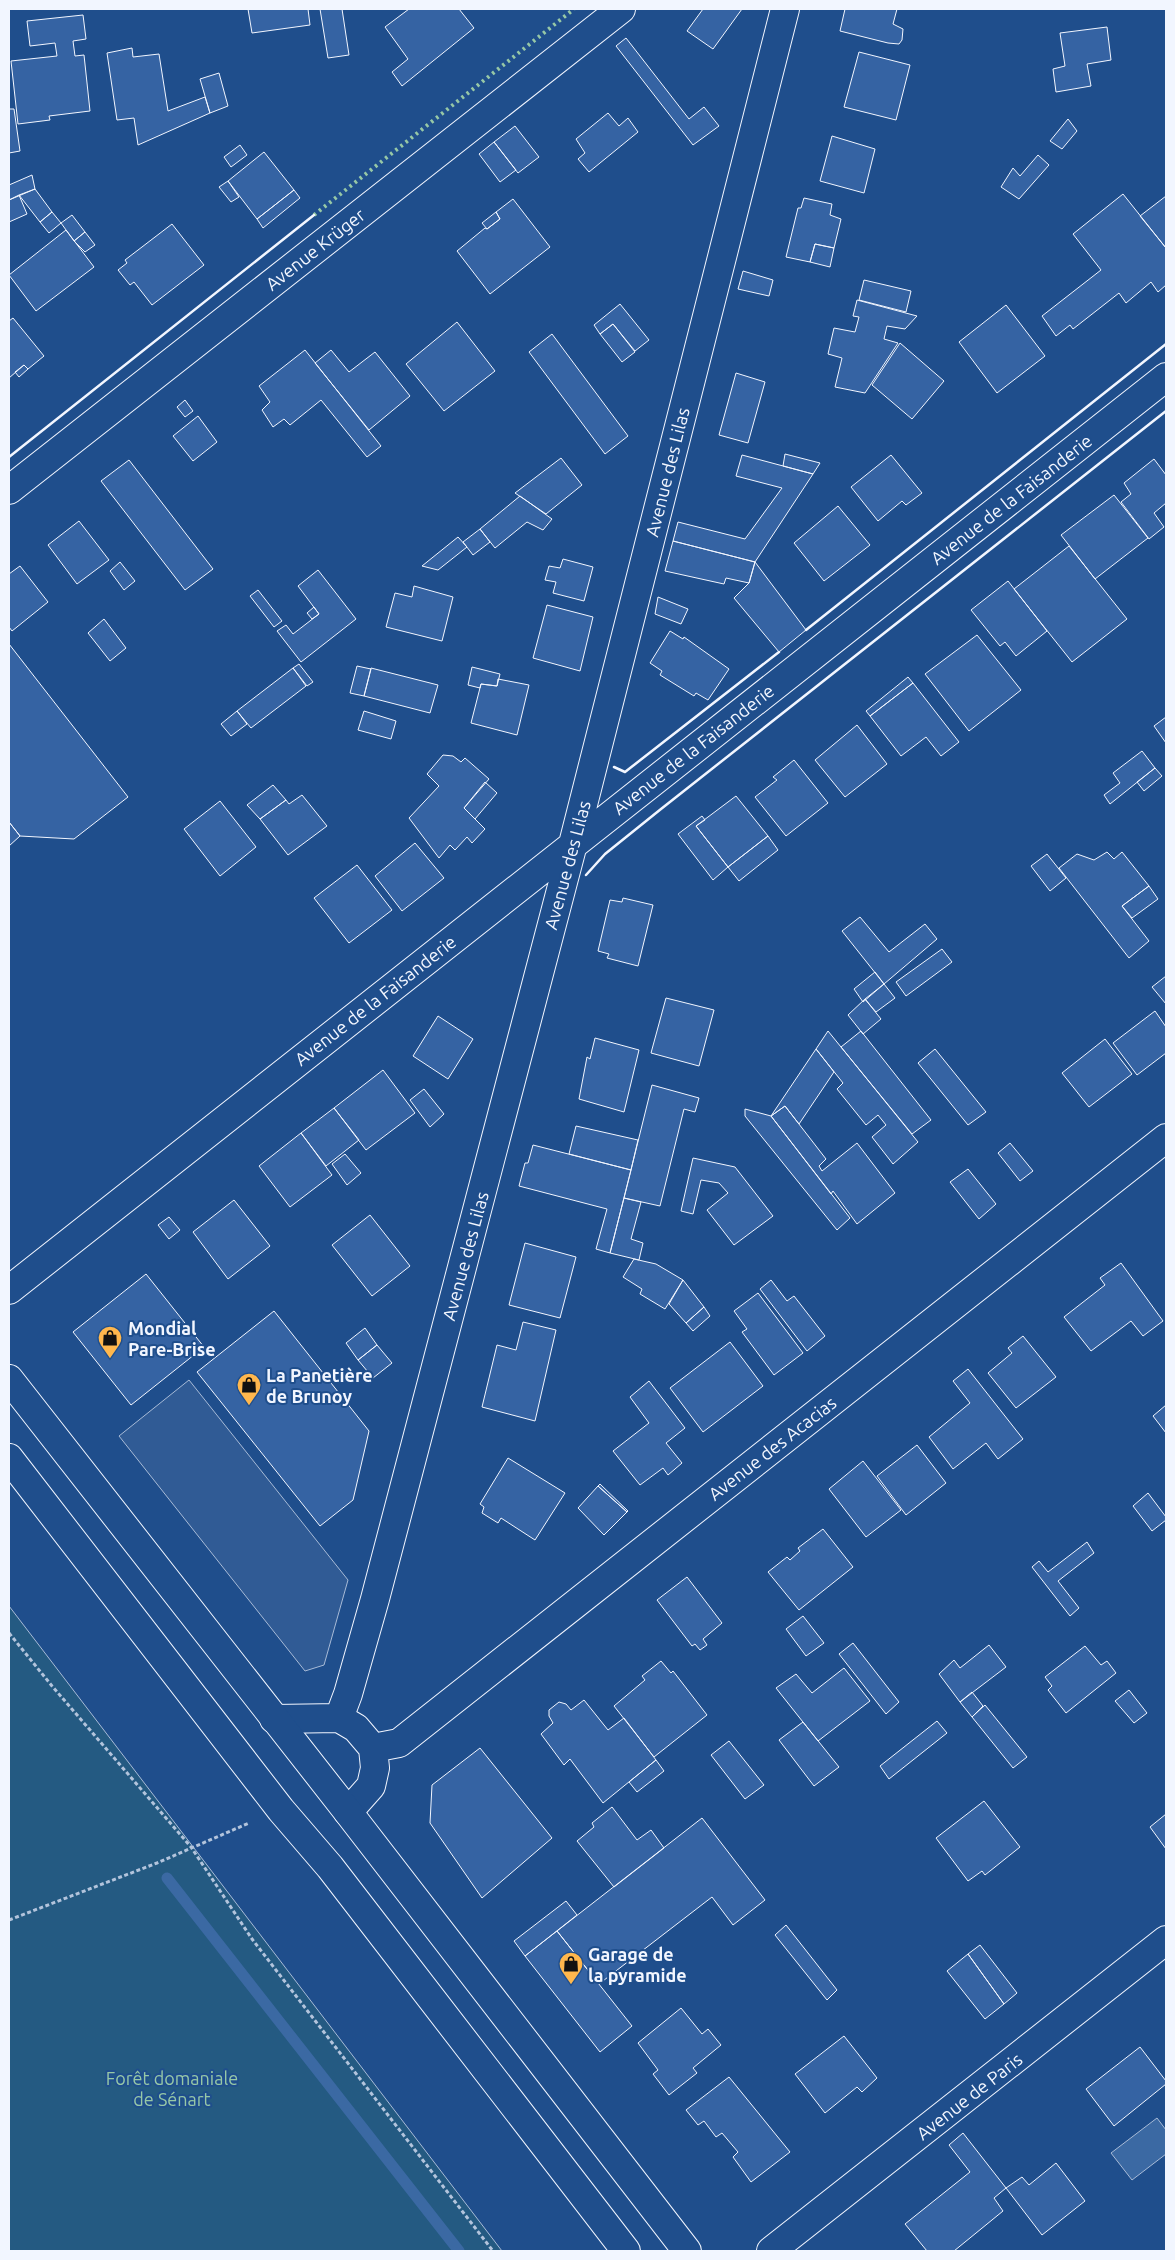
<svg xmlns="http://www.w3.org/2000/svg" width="1175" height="2260" font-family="Ubuntu,sans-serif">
  <rect width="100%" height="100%" fill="#1f4e8c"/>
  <path fill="#245a82" stroke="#a8bbd7" d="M 9,1606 L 502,2251 L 9,2251 Z"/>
  <path fill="#305b95" stroke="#a8bbd7" d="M 189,1380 L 348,1580 L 324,1665 L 305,1671 L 119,1436 Z"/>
  <path fill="#3b69a3" stroke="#a8bbd7" d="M 1157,2118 L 1166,2130 L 1166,2154 L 1132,2180 L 1111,2153 Z"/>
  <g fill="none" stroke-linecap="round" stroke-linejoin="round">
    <path stroke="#3b69a3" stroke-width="11" d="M 167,1878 L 459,2251"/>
  </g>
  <path fill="#3563a3" stroke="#f2f6ff" d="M 248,9 L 308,9 L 310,25 L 252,33 Z
    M 320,9 L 342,9 L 349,55 L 328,58 Z
    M 409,9 L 459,9 L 474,28 L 402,86 L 392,72 L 408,59 L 385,27 Z
    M 703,9 L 742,9 L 713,49 L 687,31 Z
    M 845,9 L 897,9 L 893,24 L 903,29 L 902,40 L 899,44 L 888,43 L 840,31 Z
    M 83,15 L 86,39 L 73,41 L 75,56 L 84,55 L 90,111 L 49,116 L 50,120 L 18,124 L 11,61 L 57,56 L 55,43 L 30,46 L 27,21 Z
    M 1107,27 L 1111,60 L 1087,64 L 1091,86 L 1056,92 L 1053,69 L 1065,66 L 1060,33 Z
    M 626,38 L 689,119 L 704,107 L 719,126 L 693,145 L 616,46 Z
    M 132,48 L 133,57 L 159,54 L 168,111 L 205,97 L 210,113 L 138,145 L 134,118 L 117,120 L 107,53 Z
    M 859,52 L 910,65 L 896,120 L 844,107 Z
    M 219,73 L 228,106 L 210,113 L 200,79 Z
    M 9,109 L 14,109 L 20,151 L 9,153 Z
    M 608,113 L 619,126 L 628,118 L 638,132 L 589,172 L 578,159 L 585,153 L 576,139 Z
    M 1068,119 L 1077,131 L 1062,149 L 1050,141 Z
    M 515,126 L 539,157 L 518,173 L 494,142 Z
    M 832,136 L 875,149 L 864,193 L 820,181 Z
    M 494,142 L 516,170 L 500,182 L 479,154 Z
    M 240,145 L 247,155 L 231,167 L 224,157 Z
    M 264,152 L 294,190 L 257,219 L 228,181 Z
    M 1038,155 L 1049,165 L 1019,199 L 1001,187 L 1013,168 L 1020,176 Z
    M 32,175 L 35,189 L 9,200 L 9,185 Z
    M 228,181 L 239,197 L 231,202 L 219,187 Z
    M 35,189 L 52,212 L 40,222 L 19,195 Z
    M 294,190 L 300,198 L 263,228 L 257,219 Z
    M 1123,194 L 1166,248 L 1166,285 L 1158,292 L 1151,282 L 1126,303 L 1119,293 L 1073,329 L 1070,325 L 1056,336 L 1042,316 L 1101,270 L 1073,234 Z
    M 19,195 L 27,214 L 9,222 L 9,200 Z
    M 1166,196 L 1166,248 L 1140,216 Z
    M 804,198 L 832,204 L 830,215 L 841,219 L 834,248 L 815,244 L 810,262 L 786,257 L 798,208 L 801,208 Z
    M 513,199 L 550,247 L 490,294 L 457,251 L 485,228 L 487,229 L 500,219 L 496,212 Z
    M 52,212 L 61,223 L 49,233 L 40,222 Z
    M 496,212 L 500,219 L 487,229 L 482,223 Z
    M 72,215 L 85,232 L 74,241 L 61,223 Z
    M 172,224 L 204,265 L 152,305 L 134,282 L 130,285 L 118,270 L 127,263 L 125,260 Z
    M 66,230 L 94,267 L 36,311 L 9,275 Z
    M 85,232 L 95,245 L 85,252 L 74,241 Z
    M 815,244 L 834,248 L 830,267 L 810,262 Z
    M 743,271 L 773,280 L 769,296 L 738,289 Z
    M 864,280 L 911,291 L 906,312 L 859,300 Z
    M 857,300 L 917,316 L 905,329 L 887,326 L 884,339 L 898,343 L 865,393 L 835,387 L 842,358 L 828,354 L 834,328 L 855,332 L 859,317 L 853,316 Z
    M 620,304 L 649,340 L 635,351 L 613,324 L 600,334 L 594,325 Z
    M 1006,305 L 1045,356 L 997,393 L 959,342 Z
    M 13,318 L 44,356 L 28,369 L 24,365 L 9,378 L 9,321 Z
    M 457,322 L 495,371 L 444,411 L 406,364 Z
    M 613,324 L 635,352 L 622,362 L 600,334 Z
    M 552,334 L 628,436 L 605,454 L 529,352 Z
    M 900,343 L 944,381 L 912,419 L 872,385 Z
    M 305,350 L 381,446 L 367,457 L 321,400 L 290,425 L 284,419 L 273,427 L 262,410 L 270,402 L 259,386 Z
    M 331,350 L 349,372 L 375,352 L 410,396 L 369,430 L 315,363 Z
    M 24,365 L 28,369 L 19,377 L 15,372 Z
    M 736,373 L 765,382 L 748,443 L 719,435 Z
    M 185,400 L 193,411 L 185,417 L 177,407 Z
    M 198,416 L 217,442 L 193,461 L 173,436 Z
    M 785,454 L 820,463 L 813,474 L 783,466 Z
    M 742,455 L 813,474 L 755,562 L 673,541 L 678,522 L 745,539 L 782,488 L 736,476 Z
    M 891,455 L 922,493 L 906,505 L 902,501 L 878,521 L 851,487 Z
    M 561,458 L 582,485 L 546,514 L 515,493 Z
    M 1154,459 L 1166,475 L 1166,503 L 1154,513 L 1164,527 L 1149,539 L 1121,502 L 1131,494 L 1124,483 Z
    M 129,460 L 213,569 L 185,590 L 101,481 Z
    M 1114,495 L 1148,538 L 1095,579 L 1061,535 Z
    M 520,496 L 552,519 L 543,530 L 527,522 L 495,548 L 480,529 Z
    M 838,506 L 870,545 L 824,581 L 794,543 Z
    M 79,521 L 109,560 L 77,584 L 48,545 Z
    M 480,529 L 490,542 L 473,555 L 463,542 Z
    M 458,537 L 467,547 L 438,570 L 422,566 Z
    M 673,541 L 755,562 L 749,583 L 726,578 L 724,584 L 665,571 Z
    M 1069,546 L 1127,619 L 1072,662 L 1014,589 Z
    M 563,559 L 593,567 L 584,601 L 553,593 L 556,582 L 545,580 L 549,566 L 560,568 Z
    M 120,562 L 135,581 L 124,590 L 110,571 Z
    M 755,562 L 806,630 L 779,652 L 734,598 L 749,583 Z
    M 20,566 L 48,602 L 12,631 L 9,627 L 9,574 Z
    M 318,570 L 356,619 L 301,662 L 277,631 L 286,625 L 293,634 L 319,614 L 298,586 Z
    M 1008,581 L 1047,631 L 1016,656 L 1005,642 L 1000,646 L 971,610 Z
    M 414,586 L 453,597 L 442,641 L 386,627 L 395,593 L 412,597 Z
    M 258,590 L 282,621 L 274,627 L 250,596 Z
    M 658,597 L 688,609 L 681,624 L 655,614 Z
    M 547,605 L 593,617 L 580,671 L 533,658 Z
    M 314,607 L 319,614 L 312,619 L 307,613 Z
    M 104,619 L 126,648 L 110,661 L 88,633 Z
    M 670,631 L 683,639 L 684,637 L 729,669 L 708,700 L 696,693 L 694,696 L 660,675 L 662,671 L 650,663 Z
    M 977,635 L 1021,690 L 969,731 L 925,674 Z
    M 9,644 L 128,797 L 74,839 L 20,836 L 9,822 Z
    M 299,664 L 313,682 L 307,686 L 293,668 Z
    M 357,666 L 371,669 L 364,696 L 350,693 Z
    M 472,667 L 500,674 L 497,686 L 481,684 L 480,688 L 468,685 Z
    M 293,668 L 306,686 L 251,728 L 237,711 Z
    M 371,668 L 438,685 L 430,713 L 364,696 Z
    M 908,677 L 913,683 L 870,716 L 866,711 Z
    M 498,679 L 529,685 L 517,735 L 471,723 L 481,684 L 497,686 Z
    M 913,683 L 959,742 L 941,756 L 926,737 L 901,756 L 870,716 Z
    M 237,711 L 247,724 L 231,736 L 221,724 Z
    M 364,711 L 396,721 L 391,739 L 358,730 Z
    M 1166,717 L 1166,743 L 1154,726 Z
    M 857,725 L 887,764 L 845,797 L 815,760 Z
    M 1142,751 L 1155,768 L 1110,804 L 1104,795 L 1120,783 L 1113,773 Z
    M 443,755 L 453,756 L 461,762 L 465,758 L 489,779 L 464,808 L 485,829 L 472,843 L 467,837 L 455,850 L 450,845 L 439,858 L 409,818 L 439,786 L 427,774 Z
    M 794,760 L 828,803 L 786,836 L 755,797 L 777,780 L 773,777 Z
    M 1155,768 L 1162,776 L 1144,791 L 1137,782 Z
    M 485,782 L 497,793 L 475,819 L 464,808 Z
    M 273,785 L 286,800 L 260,819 L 247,805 Z
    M 302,795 L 327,826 L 288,855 L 260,819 L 286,800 L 289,804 Z
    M 736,796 L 768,836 L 728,867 L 696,826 Z
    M 220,801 L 256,847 L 220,876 L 184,829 Z
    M 702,816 L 705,820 L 696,826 L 728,867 L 713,880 L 678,834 Z
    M 9,822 L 20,836 L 9,846 Z
    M 768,836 L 778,850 L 739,881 L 728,867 Z
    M 415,843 L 444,878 L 402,911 L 375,876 Z
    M 1107,852 L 1114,859 L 1122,852 L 1149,886 L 1122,906 L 1149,941 L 1129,958 L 1059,868 L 1077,854 L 1094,860 Z
    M 1047,854 L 1066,878 L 1050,891 L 1031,866 Z
    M 357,865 L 392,910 L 349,943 L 314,898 Z
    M 1149,886 L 1158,899 L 1132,918 L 1122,906 Z
    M 623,898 L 653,905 L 638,966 L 607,958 L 609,954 L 598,951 L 610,900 L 622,902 Z
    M 860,917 L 889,952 L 925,924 L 937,939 L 884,984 L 842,931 Z
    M 942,949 L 952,962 L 906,996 L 896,982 Z
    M 875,972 L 884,984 L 863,1002 L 854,989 Z
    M 1166,976 L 1166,1004 L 1152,987 Z
    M 884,984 L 895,998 L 876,1012 L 865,999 Z
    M 666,998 L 714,1010 L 699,1066 L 651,1053 Z
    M 865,999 L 881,1019 L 863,1034 L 848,1015 Z
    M 1155,1011 L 1166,1027 L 1166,1053 L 1137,1075 L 1113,1043 Z
    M 438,1016 L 473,1039 L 448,1079 L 413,1056 Z
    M 828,1031 L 918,1142 L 893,1164 L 872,1137 L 886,1125 L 878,1115 L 866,1125 L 837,1089 L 843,1083 L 816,1049 Z
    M 861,1031 L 931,1120 L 912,1134 L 841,1047 Z
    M 595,1038 L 639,1050 L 624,1112 L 579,1099 L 587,1057 L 590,1059 Z
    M 1105,1039 L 1132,1074 L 1089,1107 L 1062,1073 Z
    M 816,1049 L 834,1072 L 799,1124 L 785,1106 L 771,1116 Z
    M 935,1049 L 986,1112 L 968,1125 L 918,1063 Z
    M 383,1070 L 415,1113 L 366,1150 L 334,1108 Z
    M 652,1085 L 699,1098 L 695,1112 L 684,1109 L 660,1206 L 624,1198 Z
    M 424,1089 L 444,1114 L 430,1127 L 410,1100 Z
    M 785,1106 L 826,1159 L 819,1166 L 822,1171 L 857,1143 L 895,1193 L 857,1224 L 833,1191 L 831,1194 L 771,1116 Z
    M 334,1108 L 359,1140 L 326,1166 L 301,1133 Z
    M 745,1109 L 771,1116 L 850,1218 L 837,1230 L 745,1116 Z
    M 576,1126 L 638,1140 L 631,1170 L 569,1154 Z
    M 301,1133 L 332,1175 L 290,1207 L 259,1166 Z
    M 1010,1143 L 1033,1171 L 1020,1181 L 998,1153 Z
    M 533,1145 L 631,1170 L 610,1253 L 596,1249 L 607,1209 L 519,1186 L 525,1163 L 528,1163 Z
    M 345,1154 L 361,1173 L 347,1185 L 332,1164 Z
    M 693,1158 L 735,1167 L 773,1216 L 734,1245 L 707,1210 L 728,1193 L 719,1183 L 701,1180 L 693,1214 L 681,1211 Z
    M 968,1169 L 996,1204 L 979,1219 L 950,1182 Z
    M 624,1198 L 641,1202 L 631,1239 L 643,1243 L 639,1260 L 610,1253 Z
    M 234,1200 L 270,1246 L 228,1279 L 193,1232 Z
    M 370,1215 L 410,1266 L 372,1296 L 332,1245 Z
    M 169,1217 L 180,1230 L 169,1239 L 158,1225 Z
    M 525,1243 L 576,1257 L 560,1318 L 509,1305 Z
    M 634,1259 L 656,1264 L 683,1280 L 665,1309 L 640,1294 L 642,1289 L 623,1277 Z
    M 1121,1263 L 1163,1321 L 1143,1336 L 1131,1321 L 1091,1351 L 1064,1317 L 1105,1285 L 1100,1278 Z
    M 146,1274 L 204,1347 L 131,1405 L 73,1332 Z
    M 683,1280 L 704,1307 L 686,1323 L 669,1304 Z
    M 771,1280 L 787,1301 L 794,1296 L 825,1336 L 807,1351 L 760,1289 Z
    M 758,1293 L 803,1353 L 774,1375 L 742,1332 L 747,1329 L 734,1311 Z
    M 704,1307 L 710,1316 L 693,1331 L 686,1323 Z
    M 274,1311 L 369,1431 L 353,1500 L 320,1526 L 197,1372 Z
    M 523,1322 L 556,1330 L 535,1421 L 482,1407 L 497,1345 L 516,1350 Z
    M 365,1328 L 377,1345 L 358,1360 L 346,1343 Z
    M 1023,1336 L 1056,1377 L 1016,1408 L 988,1373 L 1012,1353 L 1008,1348 Z
    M 730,1342 L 763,1386 L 703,1432 L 670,1388 Z
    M 377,1345 L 392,1363 L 373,1378 L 358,1360 Z
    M 968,1369 L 1023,1439 L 998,1459 L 986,1443 L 953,1469 L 929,1437 L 970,1403 L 953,1381 Z
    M 649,1381 L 685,1428 L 666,1443 L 682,1463 L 668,1475 L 663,1468 L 640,1485 L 613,1451 L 649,1423 L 630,1397 Z
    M 1166,1405 L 1166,1433 L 1153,1416 Z
    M 917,1445 L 946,1483 L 906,1515 L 877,1476 Z
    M 508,1458 L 565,1493 L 535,1540 L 501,1518 L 498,1523 L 482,1513 L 484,1507 L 480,1504 Z
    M 863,1461 L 901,1510 L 866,1537 L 829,1489 Z
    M 600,1484 L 628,1511 L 627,1512 L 598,1486 Z
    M 598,1486 L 627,1512 L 604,1535 L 578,1508 Z
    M 1148,1493 L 1166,1517 L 1166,1520 L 1152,1531 L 1133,1506 Z
    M 823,1529 L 853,1567 L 799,1610 L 768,1572 L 787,1557 L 790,1560 L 800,1551 L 798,1548 Z
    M 1087,1542 L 1094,1553 L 1058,1581 L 1079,1608 L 1070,1616 L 1032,1567 L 1039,1561 L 1048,1572 Z
    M 687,1577 L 722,1623 L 703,1639 L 707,1645 L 700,1650 L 695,1644 L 692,1646 L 657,1600 Z
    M 803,1616 L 824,1643 L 806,1656 L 786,1629 Z
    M 853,1643 L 899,1702 L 886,1714 L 839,1654 Z
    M 989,1645 L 1006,1667 L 960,1702 L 939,1674 L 954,1660 L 960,1668 Z
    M 1085,1646 L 1101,1665 L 1107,1661 L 1116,1673 L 1066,1713 L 1048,1690 L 1052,1686 L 1045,1677 Z
    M 661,1661 L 671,1673 L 673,1671 L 707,1715 L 654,1757 L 614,1706 L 645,1680 L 642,1676 Z
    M 844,1668 L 870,1701 L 818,1741 L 776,1688 L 796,1674 L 812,1693 Z
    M 1129,1690 L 1147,1713 L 1134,1723 L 1115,1701 Z
    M 972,1692 L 983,1706 L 972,1717 L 960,1702 Z
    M 584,1700 L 608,1730 L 624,1718 L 656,1760 L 603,1803 L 570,1759 L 564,1765 L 541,1734 L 553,1723 L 549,1716 L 549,1710 L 559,1702 L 566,1704 L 571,1710 Z
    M 985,1705 L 1027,1757 L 1013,1768 L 972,1717 Z
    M 937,1721 L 947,1733 L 889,1779 L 880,1766 Z
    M 803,1722 L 839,1767 L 814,1786 L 779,1740 Z
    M 729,1741 L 764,1785 L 745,1799 L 711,1755 Z
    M 480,1748 L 552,1838 L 482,1898 L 430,1823 L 432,1785 Z
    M 656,1760 L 664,1771 L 637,1792 L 629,1782 Z
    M 984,1801 L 1020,1847 L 985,1875 L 982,1871 L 968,1881 L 936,1838 Z
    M 612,1807 L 637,1840 L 651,1830 L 664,1848 L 614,1887 L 577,1841 L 594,1827 L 592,1823 Z
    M 1166,1814 L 1166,1849 L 1150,1827 Z
    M 702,1818 L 765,1900 L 733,1925 L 712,1897 L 599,1984 L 557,1931 Z
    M 566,1901 L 577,1915 L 525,1956 L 514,1941 Z
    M 786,1925 L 837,1990 L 827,2000 L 775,1935 Z
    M 557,1931 L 632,2026 L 600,2052 L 525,1956 Z
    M 980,1945 L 1017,1993 L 1004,2004 L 968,1954 Z
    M 968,1954 L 1004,2004 L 985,2019 L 947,1971 Z
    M 681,2008 L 702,2034 L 708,2029 L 721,2045 L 693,2068 L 697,2073 L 669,2095 L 653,2074 L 658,2070 L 638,2043 Z
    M 844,2036 L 877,2078 L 862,2092 L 857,2087 L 825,2113 L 795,2074 Z
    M 1140,2047 L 1166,2081 L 1166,2084 L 1114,2126 L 1086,2089 Z
    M 729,2077 L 790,2152 L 751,2182 L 733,2157 L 738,2152 L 722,2133 L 716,2137 L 704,2121 L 698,2125 L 686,2110 Z
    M 963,2133 L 1006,2188 L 994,2198 L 1003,2211 L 954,2251 L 927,2251 L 905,2224 L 970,2172 L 949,2145 Z
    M 1056,2163 L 1085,2201 L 1042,2235 L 1006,2188 L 1022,2177 L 1029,2185 Z"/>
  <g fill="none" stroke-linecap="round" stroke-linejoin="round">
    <defs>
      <path id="minor" d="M 9,490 L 621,9
        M 9,1290 L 1166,377
        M 339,1718 L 348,1694 L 375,1599 L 573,844 L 785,9
        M 274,1719 L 339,1718 L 356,1728 L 373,1748 L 375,1768 L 371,1786 L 348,1812
        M 373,1748 L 399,1743 L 1166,1138
        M 771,2251 L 1166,1940"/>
      <path id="primary" d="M 9,1379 L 348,1812 L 687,2251
        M 9,1458 L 281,1810 L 330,1867 L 626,2251"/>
    </defs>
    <use href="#minor" stroke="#f2f6ff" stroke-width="30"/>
    <use href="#primary" stroke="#f2f6ff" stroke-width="30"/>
    <path stroke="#b3c4dc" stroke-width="3" stroke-dasharray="4 2.5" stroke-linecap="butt" d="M 9,1633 L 52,1686 L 191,1847 L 252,1939 L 493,2251
      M 9,1920 L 157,1863 L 249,1823"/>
    <use href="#minor" stroke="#1f4e8c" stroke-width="28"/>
    <use href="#primary" stroke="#1f4e8c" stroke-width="28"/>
    <path stroke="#97c8a6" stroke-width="4" stroke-dasharray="2.5 4" stroke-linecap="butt" d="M 314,215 L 574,9"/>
    <path stroke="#f2f6ff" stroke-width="2.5" d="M 9,457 L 314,215
      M 806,630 L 1166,344
      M 614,767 L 625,772 L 779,652
      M 586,875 L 605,854 L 661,809 L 1166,411"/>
  </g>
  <defs>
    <symbol id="shop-pin" viewBox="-11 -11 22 30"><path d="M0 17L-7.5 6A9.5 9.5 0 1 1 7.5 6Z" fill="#ffb74d" stroke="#1f4e8c"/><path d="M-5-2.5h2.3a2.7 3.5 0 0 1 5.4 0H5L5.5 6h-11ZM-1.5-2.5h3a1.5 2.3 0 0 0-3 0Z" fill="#111"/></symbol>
  </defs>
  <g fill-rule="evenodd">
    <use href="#shop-pin" x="96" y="1324" width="28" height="38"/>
    <use href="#shop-pin" x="235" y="1371" width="28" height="38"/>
    <use href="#shop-pin" x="557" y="1950" width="28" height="38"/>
  </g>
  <g text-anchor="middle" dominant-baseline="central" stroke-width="4" stroke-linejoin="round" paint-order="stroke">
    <g font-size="18" fill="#f2f6ff" stroke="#1f4e8c">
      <text transform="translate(315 249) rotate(-38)">Avenue Krüger</text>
      <text transform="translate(667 472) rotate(-76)">Avenue des Lilas</text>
      <text transform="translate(1011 499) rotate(-38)">Avenue de la Faisanderie</text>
      <text transform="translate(693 749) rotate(-38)">Avenue de la Faisanderie</text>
      <text transform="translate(567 865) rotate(-75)">Avenue des Lilas</text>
      <text transform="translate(375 1000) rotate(-38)">Avenue de la Faisanderie</text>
      <text transform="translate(465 1256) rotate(-75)">Avenue des Lilas</text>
      <text transform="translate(772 1448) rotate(-38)">Avenue des Acacias</text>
      <text transform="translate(969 2096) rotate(-38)">Avenue de Paris</text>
    </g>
    <g font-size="18" font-weight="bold" fill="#f2f6ff" stroke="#1f4e8c" text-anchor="start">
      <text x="128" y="1328">Mondial<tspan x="128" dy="21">Pare-Brise</tspan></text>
      <text x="266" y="1375">La Panetière<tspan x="266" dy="21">de Brunoy</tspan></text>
      <text x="588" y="1954">Garage de<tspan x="588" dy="21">la pyramide</tspan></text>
    </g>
    <g font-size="18" fill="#97c8a6" stroke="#1f4e8c">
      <text x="172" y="2078">Forêt domaniale<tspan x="172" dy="21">de Sénart</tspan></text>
    </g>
  </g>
  <rect width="1175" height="2260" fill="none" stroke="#f2f6ff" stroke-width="20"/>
</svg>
